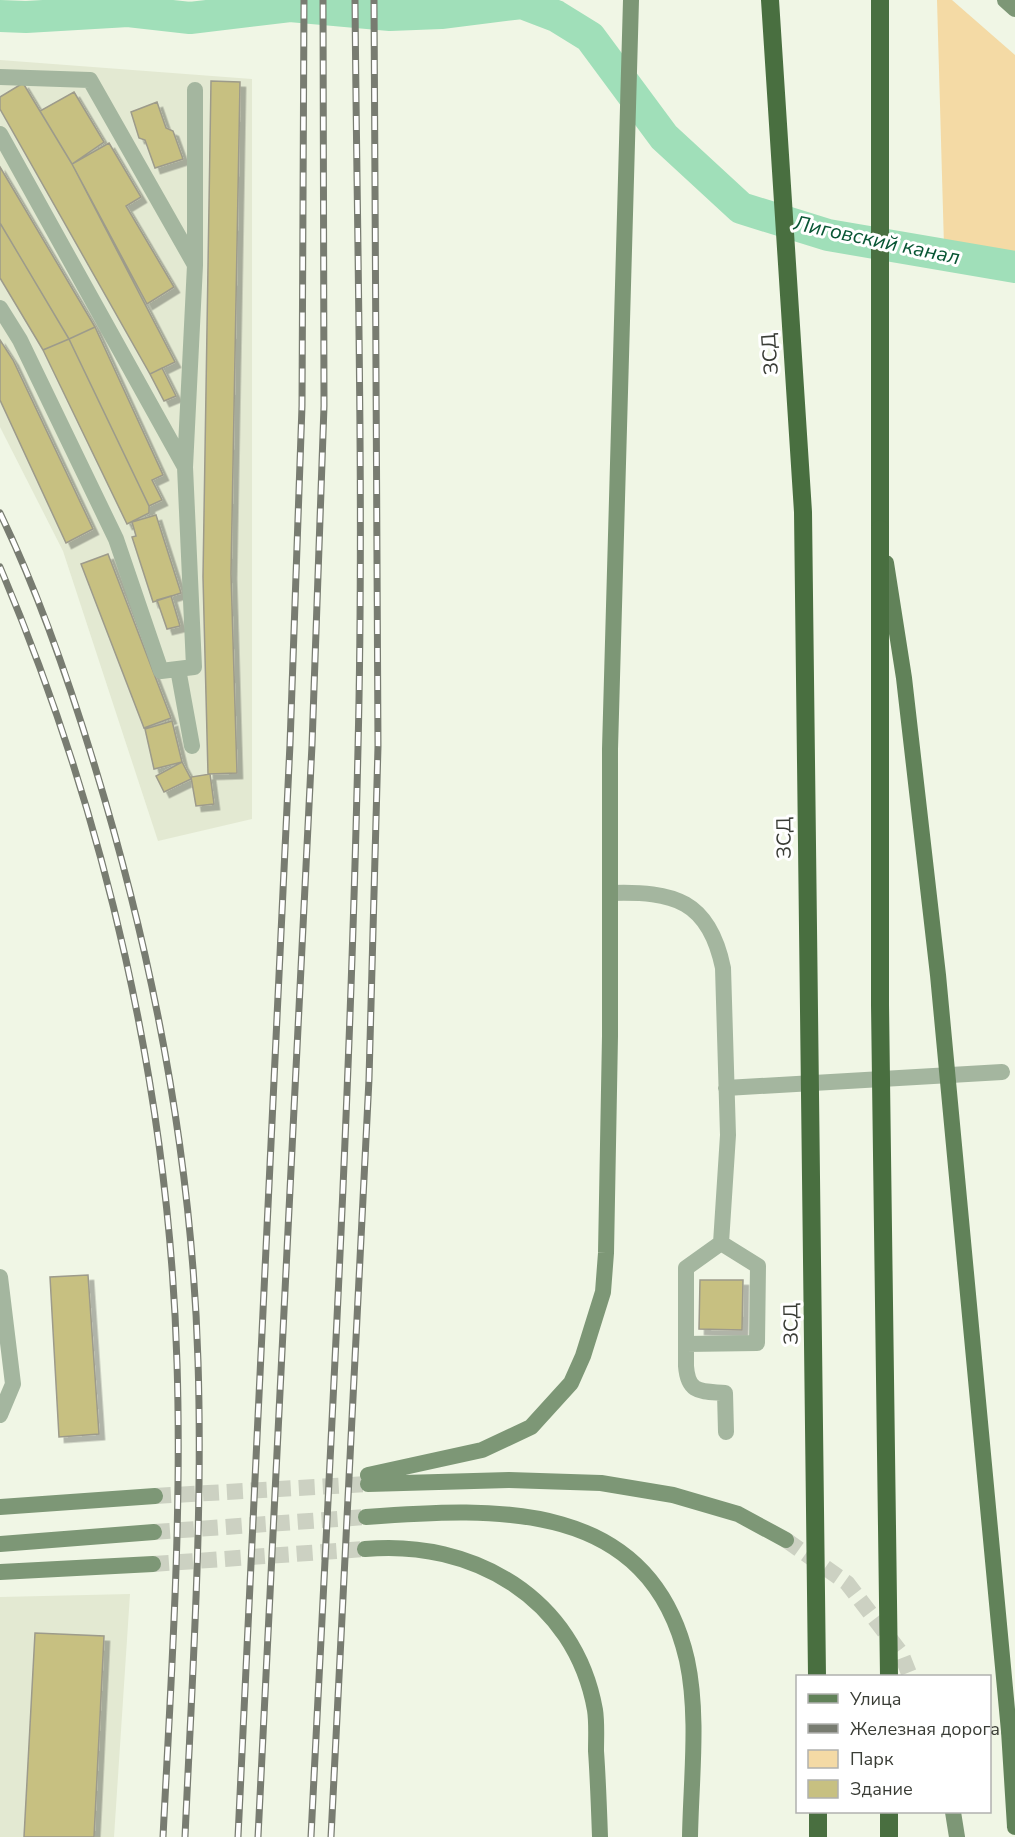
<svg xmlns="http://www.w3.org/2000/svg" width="1015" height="1837" font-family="'Nunito Sans',sans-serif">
  <defs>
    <filter id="shadow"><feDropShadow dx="5.5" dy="5.5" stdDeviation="0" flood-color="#0004"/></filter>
  </defs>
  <rect width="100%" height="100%" fill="#f0f6e5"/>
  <path fill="#e3e9d2" d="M 0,60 L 252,79 L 252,819 L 158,841 L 63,551 L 0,427 Z
    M 130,1594 L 114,1837 L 0,1837 L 0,1597 Z"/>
  <path fill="#f4daa5" d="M 937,0 L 952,0 L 1015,55 L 1015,258 L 944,246 Z"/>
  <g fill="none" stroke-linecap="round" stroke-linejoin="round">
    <path stroke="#a0dfb9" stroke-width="32" d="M 0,16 L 26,17 L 128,11 L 190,18 L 290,6 L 390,15 L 441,13 L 522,3 L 556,16 L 590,37 L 664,137 L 741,208 L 828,235 L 1015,267"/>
  </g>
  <path fill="#c7c081" stroke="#9d9b8b" stroke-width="1.5" filter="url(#shadow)" d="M 211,81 L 240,82 L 231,574 L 237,773 L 208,774 L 203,577 Z
    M 23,83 L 72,164 L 175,362 L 150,374 L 0,109 L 0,97 Z
    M 74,92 L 104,142 L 72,164 L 40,111 Z
    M 157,102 L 166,128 L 173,131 L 183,159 L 155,168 L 145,140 L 139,138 L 131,112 Z
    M 109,143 L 141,197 L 126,206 L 174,287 L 147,304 L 72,164 Z
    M 0,167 L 95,327 L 69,339 L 0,223 Z
    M 0,223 L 69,339 L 43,350 L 0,278 Z
    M 95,327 L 163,475 L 152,480 L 162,500 L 149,506 L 69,339 Z
    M 69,339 L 149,506 L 149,513 L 127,524 L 43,350 Z
    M 0,340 L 13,360 L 93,529 L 66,543 L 0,400 Z
    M 162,368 L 176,396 L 164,401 L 150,374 Z
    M 156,515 L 181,593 L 153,602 L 132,537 L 136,536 L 132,522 Z
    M 108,554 L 171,718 L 144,728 L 81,564 Z
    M 171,596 L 180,626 L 167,629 L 157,600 Z
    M 172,721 L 182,762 L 154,769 L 145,729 Z
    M 182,762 L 191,779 L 164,792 L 156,776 Z
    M 210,774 L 214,804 L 196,806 L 191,777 Z
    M 88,1275 L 99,1434 L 59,1437 L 50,1277 Z
    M 700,1280 L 743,1280 L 742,1330 L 699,1329 Z
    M 35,1633 L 104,1636 L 94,1837 L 24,1837 Z"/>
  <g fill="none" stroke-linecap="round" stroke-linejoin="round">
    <path stroke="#ccd1c2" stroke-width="16" stroke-dasharray="16 8" stroke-linecap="butt" d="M 155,1496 L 368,1484
      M 154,1532 L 366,1517
      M 786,1540 L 847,1583 L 901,1653 L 910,1676
      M 153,1564 L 365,1549"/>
    <path stroke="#a4b69f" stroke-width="16" d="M 0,77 L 90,80 L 195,265
      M 0,134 L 185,467
      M 0,308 L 20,340 L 116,539 L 161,671 L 194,667 L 185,467 L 195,265 L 195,90
      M 178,669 L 192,746
      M 610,893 C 674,891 709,900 723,968 L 728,1135 L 721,1243 L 686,1268 L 686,1366 C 688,1394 701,1391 725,1393 L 726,1432
      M 726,1088 L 1002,1072
      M 0,1277 L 13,1384 L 0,1415
      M 686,1344 L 757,1343 L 758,1266 L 721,1243"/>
    <path stroke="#7d9776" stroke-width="16" d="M 1005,0 L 1015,9
      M 368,1475 L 482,1450 L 531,1427 L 571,1383 L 583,1356 L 603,1292 L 606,1253 L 610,1036 L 610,749 L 631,0
      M 368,1484 L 509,1480 L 601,1483 L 673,1495 L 738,1514 L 786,1540
      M 0,1507 L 155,1496
      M 366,1517 C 497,1507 650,1499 687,1660 C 699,1716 691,1779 690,1837
      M 0,1544 L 154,1532
      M 365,1549 C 473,1539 575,1598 595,1710 C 597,1723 596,1737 596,1751 C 598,1779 599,1808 600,1837
      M 0,1572 L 153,1564
      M 953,1812 L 957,1837"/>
    <path stroke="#618259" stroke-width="16" d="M 1009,1731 L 1015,1827"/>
    <path stroke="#496f40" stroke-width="18" d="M 880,529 L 880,0
      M 818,1812 L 818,1837
      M 889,1812 L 889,1837"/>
    <defs>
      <path id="rail" d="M 0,513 C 39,594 69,681 95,767 C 154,960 192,1160 198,1361 C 203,1520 192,1679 185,1837
        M 0,567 C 106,817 169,1091 177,1363 C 182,1521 171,1679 163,1837
        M 238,1837 L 290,744 L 302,406 L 304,0
        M 258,1837 L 312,745 L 324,406 L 323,0
        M 311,1837 C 329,1474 350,1111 358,748 C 364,499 357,249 355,0
        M 331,1837 L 369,1079 L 378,746 L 374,0"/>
    </defs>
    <use href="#rail" stroke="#787c71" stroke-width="7"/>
    <use href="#rail" stroke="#fff" stroke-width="4.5" stroke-dasharray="14" stroke-linecap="butt"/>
    <path stroke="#618259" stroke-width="16" d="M 886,563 L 904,678 L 938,975 L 1009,1731"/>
    <path stroke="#496f40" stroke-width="18" d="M 770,0 L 803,512 L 817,1676
      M 880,529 L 880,1005 L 889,1676"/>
  </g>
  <g text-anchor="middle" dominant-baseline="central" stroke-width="6" stroke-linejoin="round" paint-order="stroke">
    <g font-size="20" fill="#3a3d36" stroke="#fff">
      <text transform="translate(770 354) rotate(-94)">ЗСД</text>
      <text transform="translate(784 838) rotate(-91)">ЗСД</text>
      <text transform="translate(791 1324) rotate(-91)">ЗСД</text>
    </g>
    <g font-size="21" font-style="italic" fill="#085634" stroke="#fff">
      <text transform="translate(877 240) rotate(12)">Лиговский канал</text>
    </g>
  </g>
  <rect x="796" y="1675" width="195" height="138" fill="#ffffff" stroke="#b0b1af" stroke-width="1.5"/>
  <rect x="808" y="1694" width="30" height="9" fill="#618259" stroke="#b0b1af" stroke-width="1.5"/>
  <text x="850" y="1705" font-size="18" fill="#3a3d36">Улица</text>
  <rect x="808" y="1724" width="30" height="9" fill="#787c71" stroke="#b0b1af" stroke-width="1.5"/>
  <text x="850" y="1735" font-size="18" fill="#3a3d36">Железная дорога</text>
  <rect x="808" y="1750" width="30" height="18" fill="#f4daa5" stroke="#b0b1af" stroke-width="1.5"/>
  <text x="850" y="1765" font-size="18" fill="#3a3d36">Парк</text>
  <rect x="808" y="1780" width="30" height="18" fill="#c7c081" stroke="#b0b1af" stroke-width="1.5"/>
  <text x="850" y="1795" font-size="18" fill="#3a3d36">Здание</text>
</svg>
